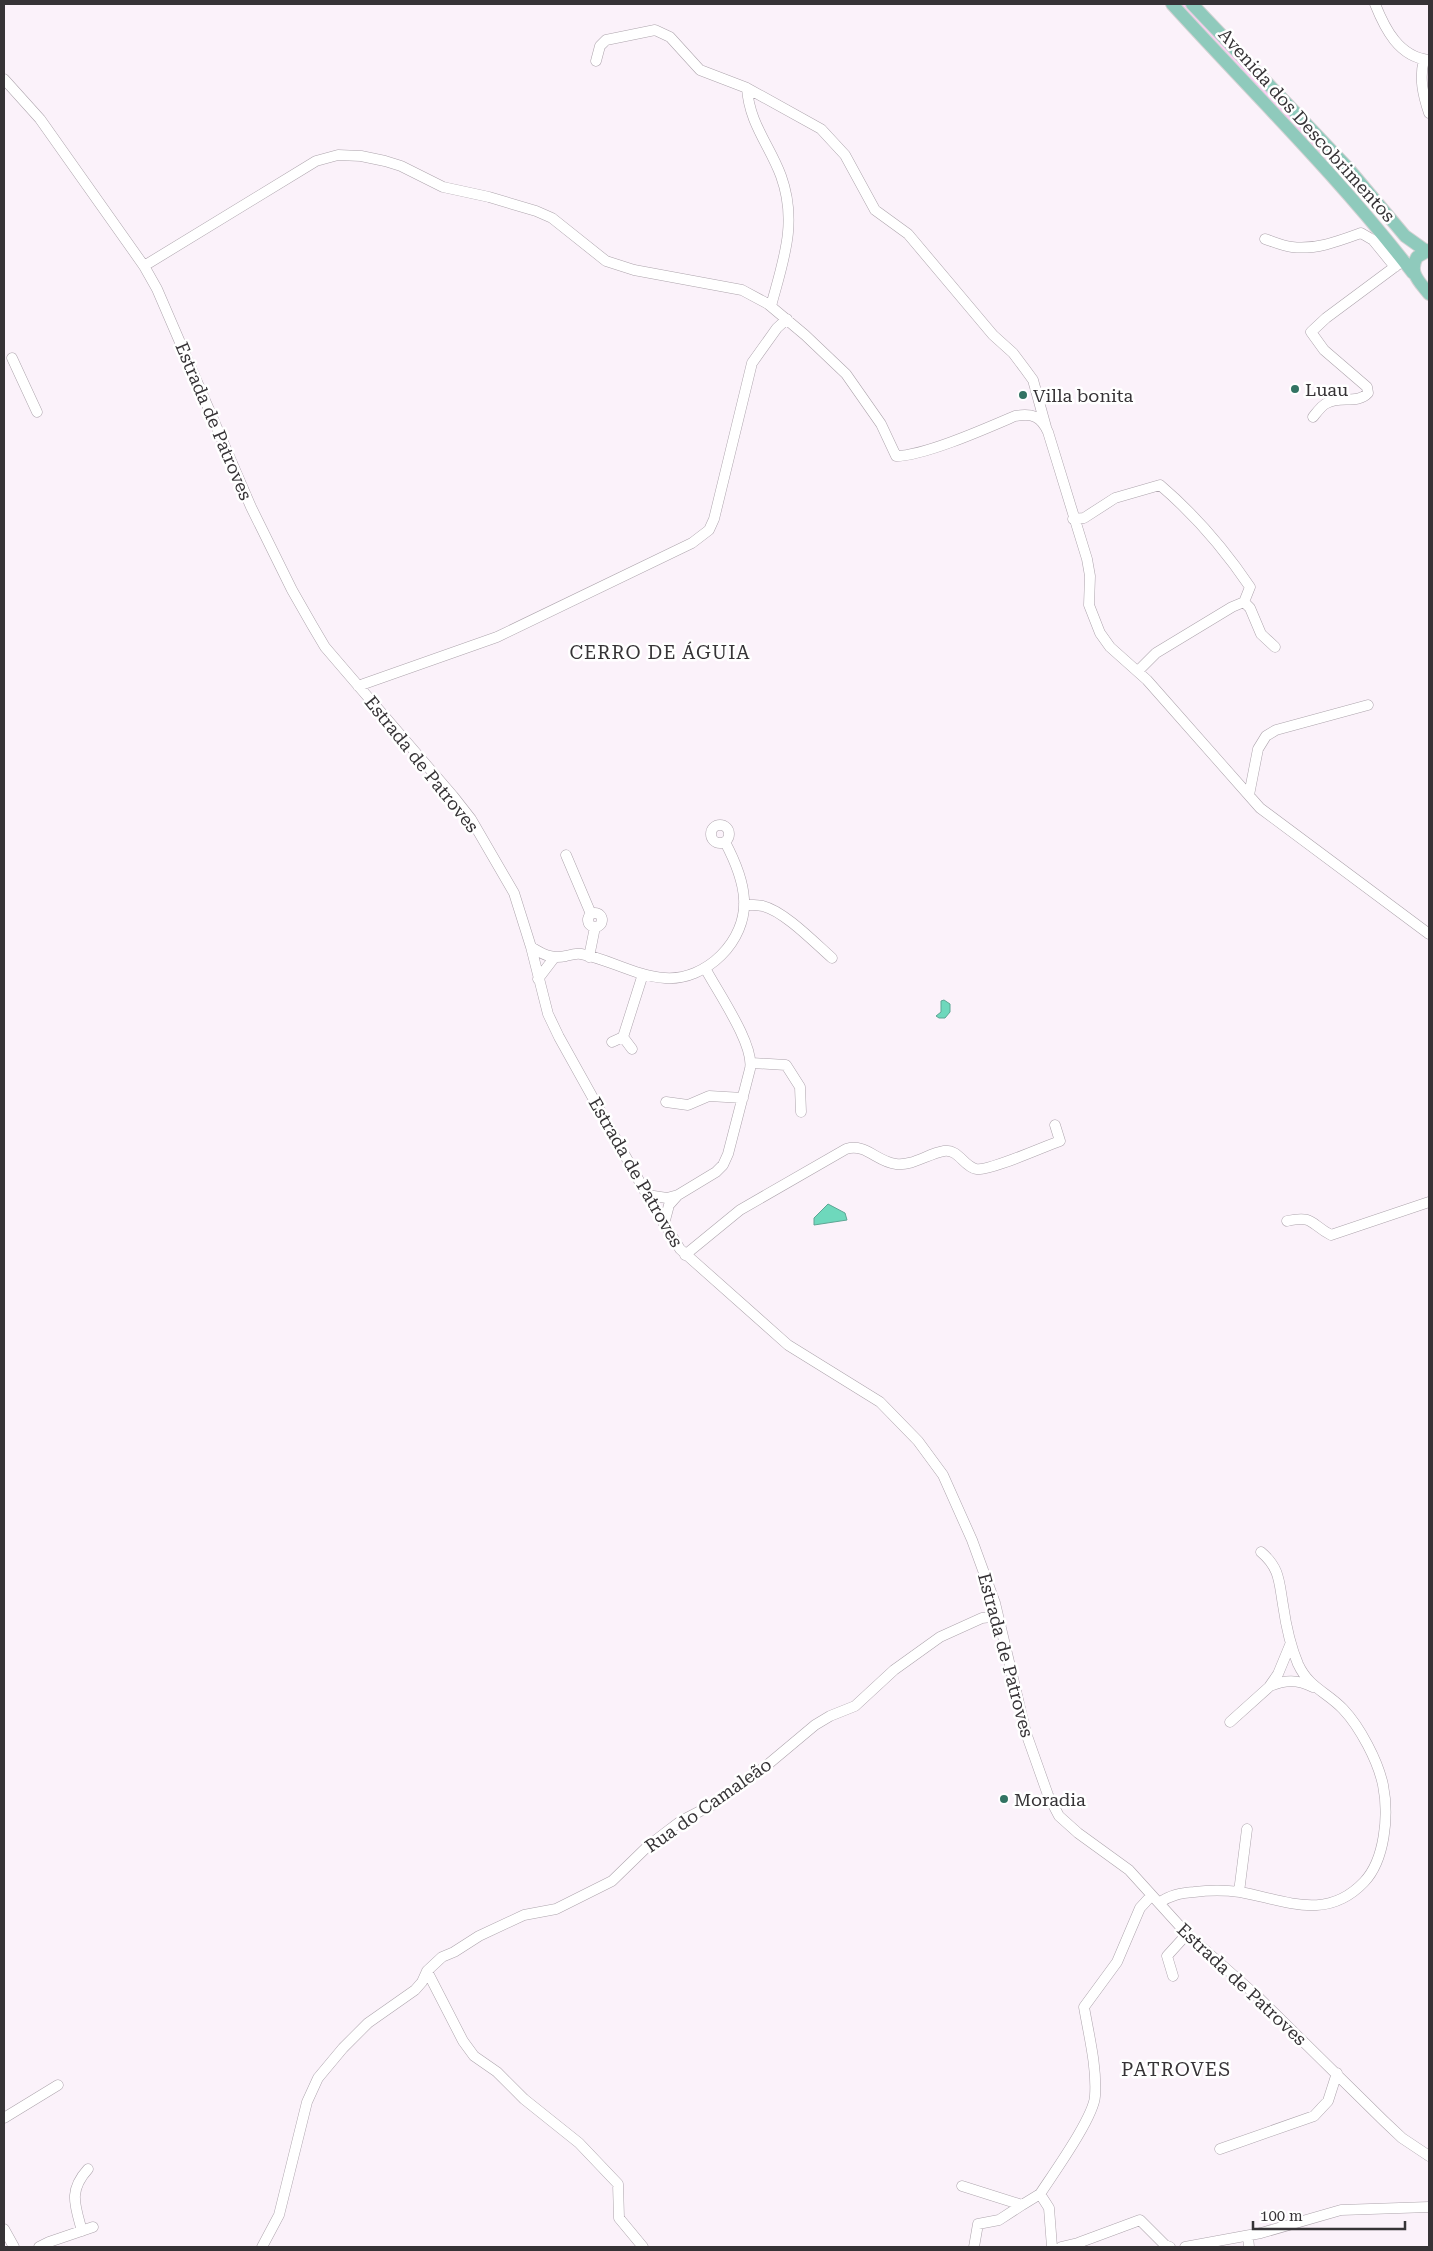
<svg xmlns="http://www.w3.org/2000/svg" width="1433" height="2251" font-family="'Roboto Serif',serif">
  <rect width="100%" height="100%" fill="#fbf2fa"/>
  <path fill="#fdcff7" d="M 1179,4 L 1184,4 L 1378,209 L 1346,180 Z"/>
  <path fill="#6ed8bc" stroke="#5da694" d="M 944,1000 L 950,1004 L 950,1012 L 945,1018 L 939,1018 L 936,1016 L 941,1012 L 941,1001 Z
    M 828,1204 L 845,1213 L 847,1220 L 814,1225 L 814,1218 Z"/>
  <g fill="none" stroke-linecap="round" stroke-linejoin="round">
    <defs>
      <path id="minor" d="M 1375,4 C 1385,29 1399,57 1429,60
        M 1424,60 C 1419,78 1423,95 1429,113
        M 596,61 L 600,46 L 606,40 L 655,30 L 670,37 L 700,70 L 747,88 L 821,129 L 845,155 L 875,210 L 908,234 L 993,335 L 1013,353 L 1025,369 L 1033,380 L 1046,427
        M 4,79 L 40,119 L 144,266 L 157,289 L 251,507 L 292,590 L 312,625 L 325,647 L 343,668 L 453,796 L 471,819 L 514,893 L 531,947 L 548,1014 L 559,1037 L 647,1195 L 680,1249 L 788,1345 L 880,1402 L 918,1441 L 943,1475 L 972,1540 L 995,1603 L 1026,1733 L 1048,1795 L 1059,1816 L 1078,1833 L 1129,1870 L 1187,1934 L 1258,1997 L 1384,2121 L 1402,2138 L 1429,2156
        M 747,88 C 749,123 770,146 781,176 C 798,223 783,261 771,306
        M 1265,239 C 1274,242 1283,246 1292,247 C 1316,250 1339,241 1361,233 L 1373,240 L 1395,267
        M 144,266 L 316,161 L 338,155 L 361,156 L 385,161 L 401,166 L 443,187 L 489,197 L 536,211 L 552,218 L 606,261 L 634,270 L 742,290 L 768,304 L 805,335 L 846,374 L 881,424 L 896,456 C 924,456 987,428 1015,416 C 1032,413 1041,416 1048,432 L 1087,559 L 1090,576 L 1089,605 L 1100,633 L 1110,647 L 1147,680 L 1260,808 L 1429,934
        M 12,358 L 37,412
        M 1313,417 C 1317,412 1322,405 1327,403 C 1340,396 1358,404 1368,393 L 1367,387 L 1324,350 L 1311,332 L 1326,318 L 1404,260
        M 1073,519 L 1084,518 L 1115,498 L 1160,485 C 1194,514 1225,550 1250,587 L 1244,602 L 1232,607 L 1156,653 L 1138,671
        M 1244,602 L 1250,608 L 1261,634 L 1275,647
        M 358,686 L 497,637 L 692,543 L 709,530 L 714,519 L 752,363 L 777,328 L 787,319
        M 1249,795 L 1258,749 L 1266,736 L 1276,730 L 1368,705
        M711 834a9 9 0 1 1 18 0a9 9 0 1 1-18 0Z
        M 566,855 L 591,914
        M 744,904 C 750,905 757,905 763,906 C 784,911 815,943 832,958
        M588 920a7 7 0 1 1 14 0a7 7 0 1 1-14 0Z
        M 531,947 C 544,955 551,959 566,956 C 570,955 576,953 581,954 C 609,959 635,976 665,978 C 706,981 747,941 744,899 C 743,880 734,859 725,842
        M 589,957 L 595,927
        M 538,979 L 554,958
        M 623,1037 L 632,1049
        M 612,1042 L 623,1037 L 643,974
        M 752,1063 L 786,1065 L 800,1087 L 801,1112
        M 666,1102 L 688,1105 L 709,1096 L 743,1098
        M 647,1195 L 667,1198 L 678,1195 L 716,1172 L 723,1165 L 728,1154 L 750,1069 C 755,1045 717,991 705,968
        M 1287,1221 C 1314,1215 1310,1224 1331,1235 L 1429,1202
        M 664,1224 L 669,1205 L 677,1196
        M 685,1255 L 740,1210 L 846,1149 C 866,1143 877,1162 896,1164 C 913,1166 927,1154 944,1151 C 959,1149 963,1166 976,1169 C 988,1172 1045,1146 1060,1141 L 1055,1125
        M 1270,1686 C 1285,1680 1297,1679 1313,1687
        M 1230,1722 L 1269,1687 L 1278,1674 L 1290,1645
        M 1239,1892 L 1247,1829
        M 1159,1903 C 1170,1895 1181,1893 1194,1892 C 1209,1890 1225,1890 1240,1892 C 1285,1900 1326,1922 1364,1882 C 1385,1860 1389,1815 1383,1785 C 1378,1761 1360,1727 1343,1709 C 1327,1692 1309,1688 1298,1664 C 1290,1645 1286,1626 1283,1605 C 1279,1582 1280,1568 1261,1552
        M 1173,1976 L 1167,1956 L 1187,1934
        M 4,2118 L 58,2085
        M 1220,2149 L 1314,2116 L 1328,2101 L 1337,2073
        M 962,2186 L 1022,2205 L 1040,2194
        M 4,2229 L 14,2247
        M 82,2231 C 75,2205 68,2191 88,2169
        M 1248,2236 L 1249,2247
        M 39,2247 L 49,2242 L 93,2227
        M 262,2247 L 279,2215 L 307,2102 L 318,2078 L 343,2048 L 368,2023 L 415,1990 L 422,1982 L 427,1971
        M 643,2247 L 619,2218 L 618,2184 L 579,2143 L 524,2099 L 497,2072 L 474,2056 L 463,2041 L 427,1971 L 442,1957 L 454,1952 L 479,1936 L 524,1915 L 556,1909 L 612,1881 L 648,1846 L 665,1833 L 681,1821 L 714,1804 L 766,1766 L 815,1725 L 830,1716 L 855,1706 L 894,1670 L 940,1637 L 982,1618 L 991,1617 L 1001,1624
        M 974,2247 L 978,2224 L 999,2220 L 1022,2205
        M 1052,2247 L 1049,2208 L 1040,2194 C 1053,2174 1094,2117 1095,2096 C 1097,2067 1089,2036 1084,2007 L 1117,1962 L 1140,1908 L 1151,1896
        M 1061,2247 L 1078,2243 L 1140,2220 L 1165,2245 L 1170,2247
        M 1185,2247 L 1261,2233 L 1341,2210 L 1429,2207"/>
      <path id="major" d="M 1172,4 C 1253,93 1339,177 1413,273
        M 1192,4 L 1348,168 L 1405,236 L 1426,251
        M 1429,250 L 1417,257 C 1408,273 1420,282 1429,294"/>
    </defs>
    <use href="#minor" stroke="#ada4ac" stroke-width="11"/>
    <use href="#major" stroke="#d3d2d3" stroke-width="14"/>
    <use href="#minor" stroke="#fff" stroke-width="10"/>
    <use href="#major" stroke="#8fcabc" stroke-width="12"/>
  </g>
  <g fill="#327363" stroke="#fff" stroke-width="2">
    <circle cx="1295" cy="389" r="5"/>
    <circle cx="1023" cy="395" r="5"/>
    <circle cx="1004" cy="1799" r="5"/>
  </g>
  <g text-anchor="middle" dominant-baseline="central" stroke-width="5" stroke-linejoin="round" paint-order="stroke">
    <g font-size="18" fill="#363336" stroke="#fff">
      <text transform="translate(1307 125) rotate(48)">Avenida dos Descobrimentos</text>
      <text transform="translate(214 421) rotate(67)">Estrada de Patroves</text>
      <text transform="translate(422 764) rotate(51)">Estrada de Patroves</text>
      <text transform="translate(636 1172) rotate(60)">Estrada de Patroves</text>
      <text transform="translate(1006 1655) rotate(75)">Estrada de Patroves</text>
      <text transform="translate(708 1805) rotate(-35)">Rua do Camaleão</text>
      <text transform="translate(1242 1984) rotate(43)">Estrada de Patroves</text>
    </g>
    <g font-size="18" fill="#363336" stroke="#fff" text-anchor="start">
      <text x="1305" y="389">Luau</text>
      <text x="1033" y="395">Villa bonita</text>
      <text x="1014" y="1799">Moradia</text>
    </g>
    <g font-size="19" letter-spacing="1" fill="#363336" stroke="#fff">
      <text x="660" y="652">CERRO DE ÁGUIA</text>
      <text x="1176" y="2069">PATROVES</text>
    </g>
  </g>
  <rect width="1433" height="2251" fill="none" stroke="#363336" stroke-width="10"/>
  <path d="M1253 2221v8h152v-8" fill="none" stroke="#363336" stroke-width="2.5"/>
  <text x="1260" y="2221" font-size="15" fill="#363336" stroke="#ffffff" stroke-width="4" paint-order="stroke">100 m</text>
</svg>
